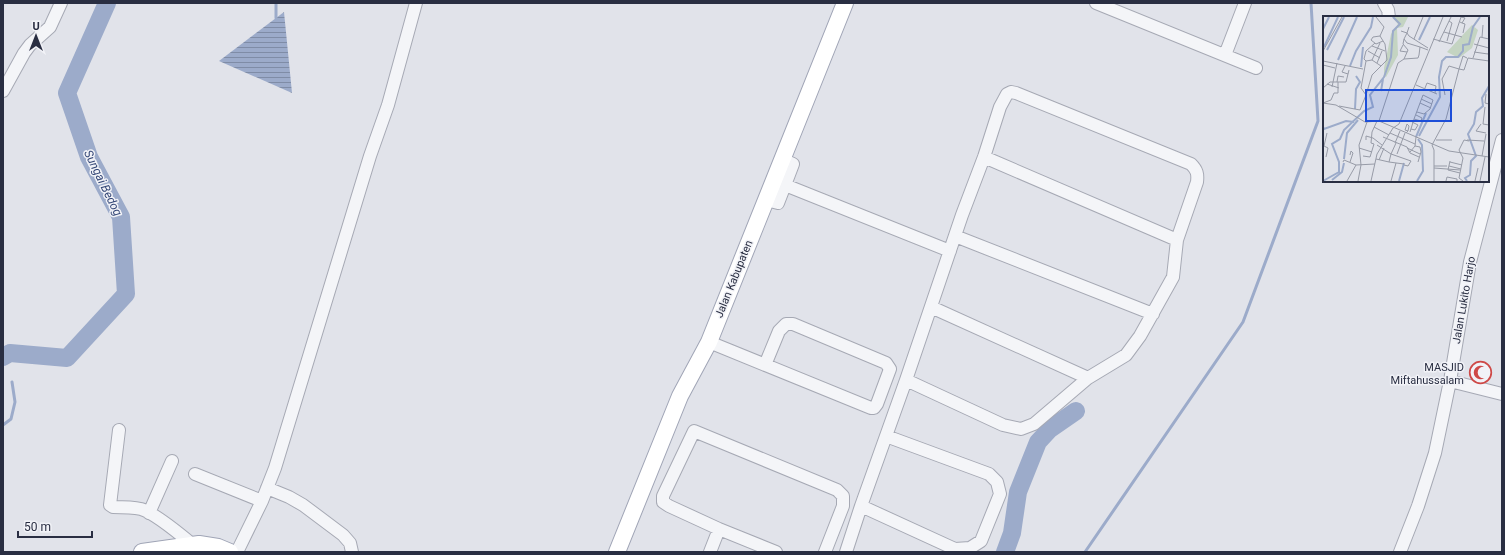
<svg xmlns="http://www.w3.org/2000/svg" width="1505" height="555" font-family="Roboto,sans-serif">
  <defs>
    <pattern id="water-rules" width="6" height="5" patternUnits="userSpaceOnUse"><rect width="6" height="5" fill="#9cabca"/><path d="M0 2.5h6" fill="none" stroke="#7f8ca6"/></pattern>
  </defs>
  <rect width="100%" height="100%" fill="#e1e3ea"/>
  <path fill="url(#water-rules)" d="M 284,12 L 292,93 L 219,61 L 276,18 Z"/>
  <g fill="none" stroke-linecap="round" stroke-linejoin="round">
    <path stroke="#9cabca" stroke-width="3" d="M 276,3 L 276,18
      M 3,425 L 11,419 L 15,402 L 12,382
      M 1085,552 L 1243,322 L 1318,121 L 1311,3"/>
    <path stroke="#9cabca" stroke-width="18" d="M 3,357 L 10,353 L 67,358 L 126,294 L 121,217 L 89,157 L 67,93 L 107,3
      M 1005,552 L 1012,533 L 1018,492 L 1038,442 L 1050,429 L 1076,411"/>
    <defs>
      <path id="minor" d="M 1096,3 L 1256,68
        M 1384,3 L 1388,10 L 1389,17
        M 1225,55 L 1245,3
        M 3,91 L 24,53 L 30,45 L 50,27 L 61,3
        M 984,157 L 1177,240
        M 782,159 L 793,164 L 785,185
        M 766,200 L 778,203 L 785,185 L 950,251
        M 955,236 L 1153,314
        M 931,307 L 1088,378
        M 709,342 L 871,408 L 874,408 L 877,404 L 890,369 L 886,363 L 793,324 L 786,324 L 779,331 L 765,365
        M 1450,381 L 1502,394
        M 119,430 L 110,505 L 113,507 C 122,507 132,507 141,509 C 155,513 181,535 193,545
        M 195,474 L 262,501
        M 267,488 L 289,497 L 303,505 L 343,535 L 350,543 L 352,552
        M 861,506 L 955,549 L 970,548 L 981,541 L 1000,494 L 997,482 L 989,474 L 886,436
        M 149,513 L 172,461
        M 237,552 L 262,501 L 275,468 L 370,156 L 388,105 L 416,3
        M 710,552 L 719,529
        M 776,552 L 719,529 L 669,506 L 663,502 L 663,496 L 694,431 L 837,490 L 843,496 L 843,506 L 825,552
        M 846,552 L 861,506 L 906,380 L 962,215 L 984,157 L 1000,107 L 1007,94 L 1011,92 L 1016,93 L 1191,164 C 1197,170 1198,174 1197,182 L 1177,240 L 1173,277 L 1140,336 L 1126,355 L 1088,378 L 1034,424 L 1021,429 L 1003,425 L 906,380
        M 1400,552 L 1418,506 L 1435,453 L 1450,381 L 1470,262 L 1502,140"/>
      <path id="major" d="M 142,552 L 199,544 L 218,547 L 230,552
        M 617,552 L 680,396 L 709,342 L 845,3"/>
    </defs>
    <use href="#minor" stroke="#a6a9b4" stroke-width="14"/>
    <use href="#major" stroke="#a0a5b6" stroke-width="18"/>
    <use href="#minor" stroke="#f4f5f8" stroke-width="12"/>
    <use href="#major" stroke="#fff" stroke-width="16"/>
  </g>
  <defs>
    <symbol id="mosque-ring" viewBox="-11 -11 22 22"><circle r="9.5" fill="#f1f2f7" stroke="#ce4947" stroke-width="1.5"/><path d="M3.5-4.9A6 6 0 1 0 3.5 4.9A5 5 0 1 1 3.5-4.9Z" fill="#ce4947"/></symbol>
  </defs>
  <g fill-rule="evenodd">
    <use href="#mosque-ring" x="1468" y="360" width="25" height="25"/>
  </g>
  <g text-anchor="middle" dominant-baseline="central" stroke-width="3" stroke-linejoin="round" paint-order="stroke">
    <g font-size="11" fill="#292e42" stroke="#f1f2f7">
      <text transform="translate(734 279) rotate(-68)">Jalan Kabupaten</text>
      <text transform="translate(1464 300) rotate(-80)">Jalan Lukito Harjo</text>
    </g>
    <g font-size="11" fill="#292e42" stroke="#f1f2f7" text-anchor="end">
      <text x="1464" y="367">MASJID<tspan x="1464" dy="13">Miftahussalam</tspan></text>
    </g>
    <g font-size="12" font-style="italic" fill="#334676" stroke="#f1f2f7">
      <text transform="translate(103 183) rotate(64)">Sungai Bedog</text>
    </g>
  </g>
  <g transform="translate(1323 16)">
    <rect width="166" height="166" fill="#e1e3ea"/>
    <path d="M 69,1 L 85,1 L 80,11 L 74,12 L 75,39 L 63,61 L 61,60 L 61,52 L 68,18 L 75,8 Z" fill="#c4d4c2"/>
    <path d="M 149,9 L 155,14 L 149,32 L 136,42 L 124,36 Z" fill="#c4d4c2"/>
    <path fill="none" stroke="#9cabca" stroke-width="2" d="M 0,13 L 6,1M 96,24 L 107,1M 1,31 L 15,1M 4,34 L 21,1M 15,44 L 34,1M 27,50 L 33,35 L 48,11 L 50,1M 38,51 L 40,31M 58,75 L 60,63M 32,93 L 33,73 L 37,66 L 33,60M 0,111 L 1,113 L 23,105 L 31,106M 96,120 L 117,81 L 116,61 L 119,45 L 123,41 L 135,41 L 140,35 L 140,29 L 146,28 L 150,11 L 157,1M 93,121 L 103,97M 21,143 L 24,117 L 35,104M 9,164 L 19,156 L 21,147M 0,165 L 16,156 L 16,146 L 9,128 L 17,123 L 21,114 L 41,95 L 50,91 L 47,79 L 61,61 L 68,41 L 70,15 L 77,8 L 70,1M 76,165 L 81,147M 94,165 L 100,155 L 99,129 L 95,123M 144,165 L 142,162 L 147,159 L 148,145 L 153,140 L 145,118 L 151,108 L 153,96 L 160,90 L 159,82 L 166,70"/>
    <path fill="none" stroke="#979ba7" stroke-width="1" d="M 53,1 L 61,11 L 57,20M 137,6 L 139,7 L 142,2 L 138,1M 139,7 L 142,8 L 140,17M 86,11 L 84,17 L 86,20 L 105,32M 78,15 L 84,17 L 81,23 L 84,27 L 97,31M 121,16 L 139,21M 57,20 L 50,21 L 48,24 L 53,28 L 60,25M 159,21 L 160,9M 91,23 L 100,1M 110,23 L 129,28 L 138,1M 124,25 L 129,7 L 126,5M 116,26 L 128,1M 151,28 L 166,32M 80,29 L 77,35 L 84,36M 49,30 L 62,35M 0,35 L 19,1M 45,35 L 57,42M 151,36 L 165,38 L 166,36M 96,39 L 97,31 L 105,34M 150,42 L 157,21 L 166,23M 81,43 L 95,42 L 96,39M 49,44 L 57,27M 0,45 L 40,53M 43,45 L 41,43 L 43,35 L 52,27M 54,47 L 59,35M 0,49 L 12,52M 22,50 L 19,56 L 25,58M 14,66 L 15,60 L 21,61M 15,66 L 23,66 L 26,54M 4,68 L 16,72M 93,69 L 114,78M 9,71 L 14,47M 0,72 L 7,66 L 15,66 L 15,77 L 11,77 L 8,84 L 0,87M 102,72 L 104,67 L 113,70 L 112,77M 163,78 L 162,87 L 166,88M 43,79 L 49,59 L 64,44 L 62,28 L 57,20M 122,79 L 119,63 L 126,50 L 136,53 L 140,40 L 144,42M 98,83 L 109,88M 0,87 L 13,89 L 42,106 L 56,105 L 126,135 L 166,141M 97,87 L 108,92M 16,90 L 37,94 L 43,79 L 38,72 L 43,45 L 49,44 L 58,50M 162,91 L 160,108 L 166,109M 91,103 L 98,105 L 99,102 L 93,99M 56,105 L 75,47 L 81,43 L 85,34 L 80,28 L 81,23M 158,108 L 153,115 L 163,117M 51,111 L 66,119M 88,113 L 92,114 L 95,109 L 89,106M 87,116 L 91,103 L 100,79 L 110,84 L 107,93 L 101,98 L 94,96M 67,117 L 92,128M 83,117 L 85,115 L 86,110 L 84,108 L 82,114 L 85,115M 60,121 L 84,131 L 87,137 L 96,141M 43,124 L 43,120 L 50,122 L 59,129M 113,124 L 129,124M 144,124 L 161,125M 72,127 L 77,115M 73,127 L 68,138 L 88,145 L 85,150 L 81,149M 109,129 L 123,103 L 136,53 L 141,54 L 145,42 L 166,45M 109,129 L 111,134 L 111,165M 92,130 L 97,131 L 98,136 L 95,146M 36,132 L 49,136M 84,132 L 97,138M 87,136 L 92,130 L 93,121M 74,138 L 82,117M 40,140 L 47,141 L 51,128 L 48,127 L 49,116 L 54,105M 159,140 L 163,118M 3,141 L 5,132 L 1,130 L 4,117M 53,143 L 66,146 L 68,138 L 54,129M 56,144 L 61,132M 127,145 L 125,154 L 137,157M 20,146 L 21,144 L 33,149M 27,146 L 30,137 L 28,135 L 27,139M 66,146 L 81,148M 127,146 L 139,149M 111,150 L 124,150M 126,150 L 138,153M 111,152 L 137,154M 24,165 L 33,149 L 52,148M 35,165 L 38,149 L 36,129 L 44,106M 48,165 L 54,138 L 70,112 L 76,108 L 120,1M 68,165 L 73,147M 123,165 L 124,161 L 134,163 L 134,165M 140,165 L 136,162 L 140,142 L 136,134 L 141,124 L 146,125M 152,165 L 155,152M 157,165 L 162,141"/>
    <path fill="#1d4ed8" fill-opacity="0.15" stroke="#1d4ed8" stroke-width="2" d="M 43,74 L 128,74 L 128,105 L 43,105 Z"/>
    <rect width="166" height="166" fill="none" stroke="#292e42" stroke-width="2"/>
  </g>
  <rect width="1505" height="555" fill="none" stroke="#292e42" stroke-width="8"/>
  <g transform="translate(36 36)" stroke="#f1f2f7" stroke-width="3" paint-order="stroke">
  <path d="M0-3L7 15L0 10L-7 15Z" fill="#292e42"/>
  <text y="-6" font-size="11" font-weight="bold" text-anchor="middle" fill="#292e42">U</text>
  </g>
  <path d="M18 531v6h74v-6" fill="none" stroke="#292e42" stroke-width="2"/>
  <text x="24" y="531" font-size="12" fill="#292e42" stroke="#f1f2f7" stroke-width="3" paint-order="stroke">50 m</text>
</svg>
